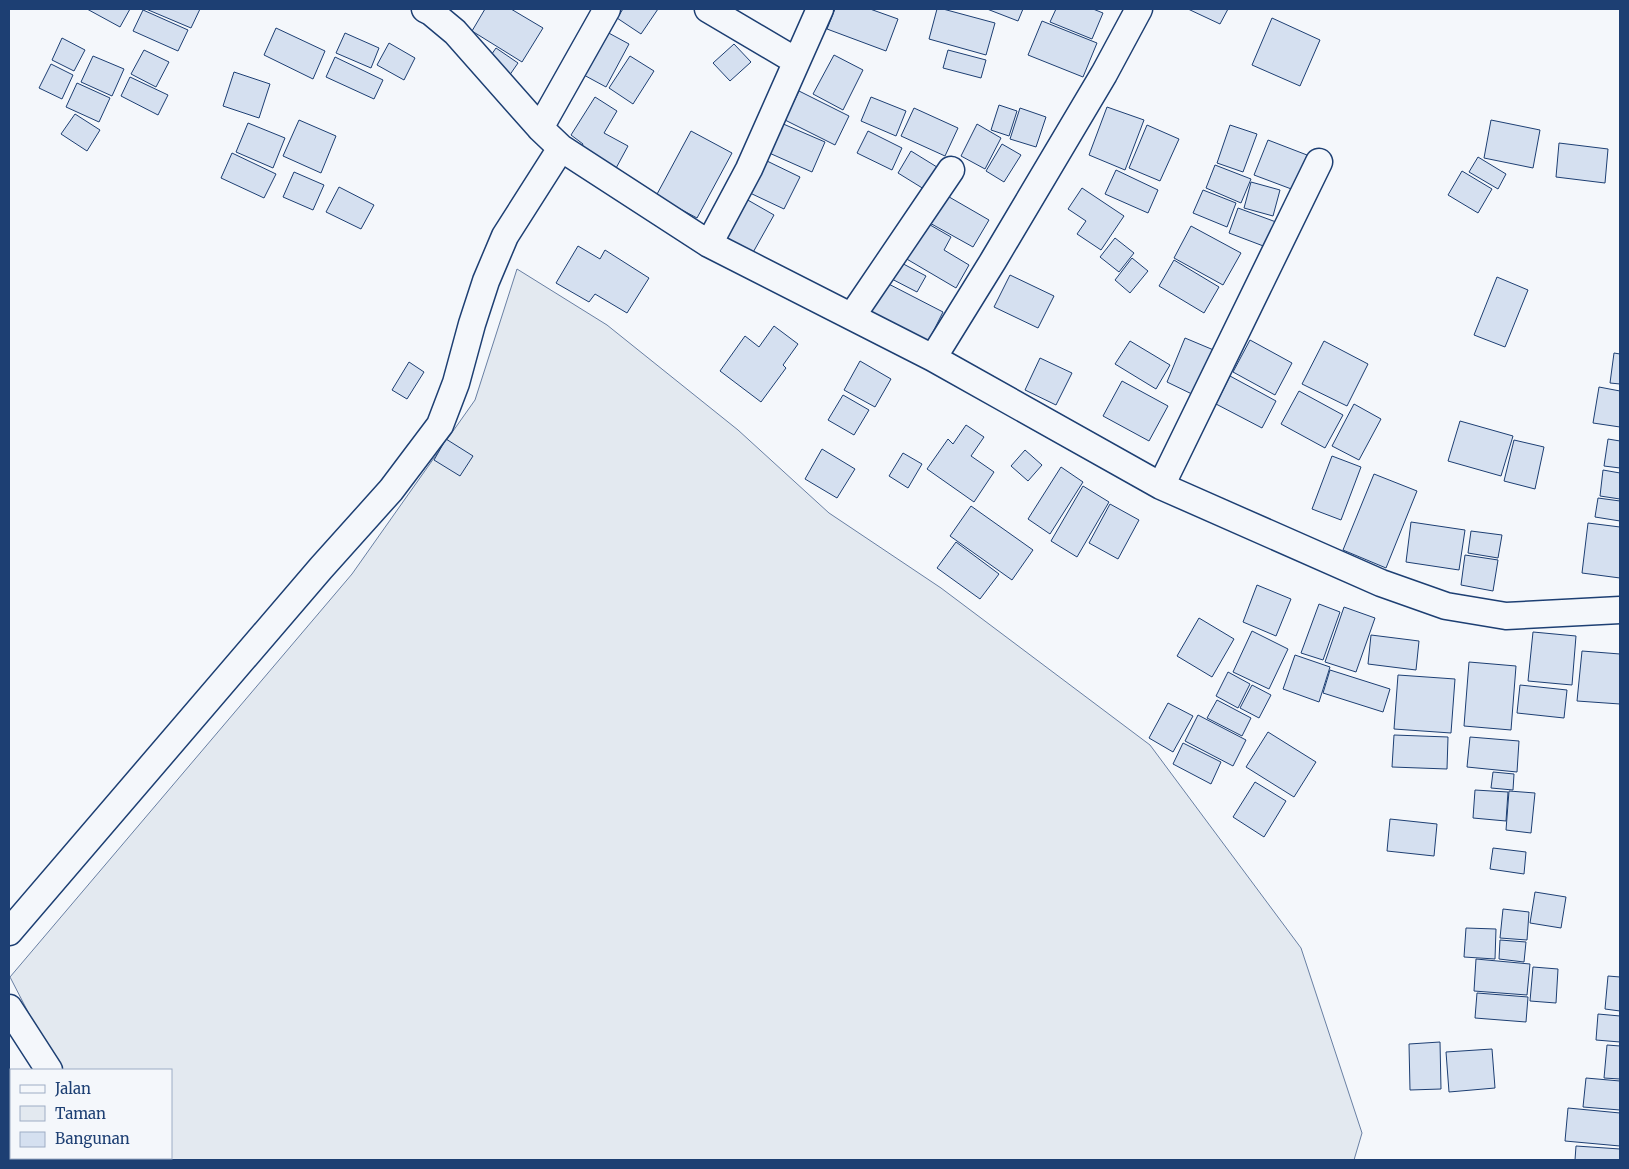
<svg xmlns="http://www.w3.org/2000/svg" width="1629" height="1169" font-family="Merriweather,serif">
  <rect width="100%" height="100%" fill="#f4f7fb"/>
  <path fill="#e3e9f0" stroke="#687fa3" d="M 517,269 L 607,325 L 738,430 L 829,513 L 941,588 L 1150,745 L 1301,948 L 1362,1133 L 1354,1160 L 110,1160 L 108,1158 L 171,1158 L 171,1070 L 58,1070 L 10,977 L 352,574 L 475,400 Z"/>
  <path fill="#d5e0f0" stroke="#1d3f73" d="M 87,9 L 130,9 L 120,27 Z
    M 146,9 L 200,9 L 191,28 Z
    M 485,9 L 511,9 L 543,28 L 522,62 L 472,31 Z
    M 623,9 L 658,9 L 641,34 L 617,18 Z
    M 835,9 L 870,9 L 898,19 L 886,51 L 827,29 Z
    M 937,9 L 943,9 L 995,23 L 986,55 L 929,39 Z
    M 987,9 L 1023,9 L 1018,21 Z
    M 1056,9 L 1093,9 L 1103,13 L 1092,39 L 1050,22 Z
    M 1188,9 L 1228,9 L 1220,24 Z
    M 143,10 L 188,30 L 178,51 L 133,31 Z
    M 1272,18 L 1320,40 L 1300,86 L 1252,65 Z
    M 1042,21 L 1097,43 L 1083,77 L 1028,55 Z
    M 276,28 L 325,51 L 313,79 L 264,55 Z
    M 605,31 L 629,44 L 606,87 L 582,74 Z
    M 345,33 L 379,48 L 371,68 L 336,53 Z
    M 62,38 L 85,50 L 74,71 L 52,60 Z
    M 389,43 L 415,58 L 404,80 L 377,65 Z
    M 734,44 L 751,62 L 730,81 L 713,63 Z
    M 496,48 L 518,63 L 509,76 L 487,61 Z
    M 144,50 L 169,62 L 156,87 L 131,74 Z
    M 948,50 L 986,60 L 981,78 L 943,68 Z
    M 834,55 L 863,70 L 843,110 L 813,94 Z
    M 93,56 L 124,69 L 112,96 L 81,82 Z
    M 630,56 L 654,71 L 633,104 L 609,88 Z
    M 335,57 L 383,80 L 374,99 L 326,77 Z
    M 51,64 L 73,75 L 62,99 L 39,88 Z
    M 234,72 L 270,84 L 259,118 L 223,106 Z
    M 130,77 L 168,95 L 158,115 L 121,96 Z
    M 77,83 L 110,98 L 99,122 L 66,107 Z
    M 799,91 L 849,116 L 835,145 L 785,120 Z
    M 595,97 L 617,111 L 604,133 L 628,146 L 615,170 L 580,150 L 583,144 L 571,135 Z
    M 871,97 L 906,111 L 896,136 L 861,121 Z
    M 999,105 L 1017,111 L 1009,136 L 991,130 Z
    M 1107,107 L 1144,120 L 1125,170 L 1089,155 Z
    M 914,108 L 958,128 L 945,156 L 901,136 Z
    M 1020,108 L 1046,117 L 1036,147 L 1010,139 Z
    M 75,114 L 100,130 L 87,151 L 61,134 Z
    M 299,120 L 336,136 L 321,173 L 283,156 Z
    M 1491,120 L 1540,130 L 1533,168 L 1484,158 Z
    M 248,123 L 285,138 L 273,168 L 236,152 Z
    M 781,123 L 825,142 L 812,172 L 767,152 Z
    M 977,124 L 1001,138 L 985,169 L 961,156 Z
    M 1147,125 L 1179,139 L 1160,181 L 1129,168 Z
    M 1230,125 L 1257,134 L 1243,172 L 1217,163 Z
    M 691,131 L 732,153 L 697,218 L 656,196 Z
    M 868,131 L 902,148 L 892,170 L 857,153 Z
    M 1268,140 L 1307,155 L 1294,190 L 1254,175 Z
    M 1559,143 L 1608,149 L 1605,183 L 1556,177 Z
    M 1002,144 L 1021,155 L 1004,182 L 986,171 Z
    M 911,151 L 945,172 L 932,194 L 898,173 Z
    M 232,153 L 276,174 L 264,198 L 221,178 Z
    M 1478,157 L 1506,174 L 1498,189 L 1469,172 Z
    M 767,161 L 800,177 L 784,209 L 750,193 Z
    M 1215,165 L 1251,179 L 1241,203 L 1206,188 Z
    M 1116,170 L 1158,190 L 1148,213 L 1105,194 Z
    M 1462,171 L 1492,189 L 1478,213 L 1448,195 Z
    M 294,172 L 324,185 L 313,210 L 283,197 Z
    M 1251,182 L 1280,190 L 1273,216 L 1244,208 Z
    M 339,187 L 374,205 L 361,229 L 326,212 Z
    M 1082,188 L 1124,216 L 1101,250 L 1077,234 L 1086,221 L 1068,209 Z
    M 1203,190 L 1236,203 L 1227,227 L 1193,213 Z
    M 944,194 L 989,220 L 973,247 L 928,222 Z
    M 746,199 L 774,215 L 751,256 L 722,240 Z
    M 1238,208 L 1276,222 L 1266,247 L 1229,233 Z
    M 925,222 L 951,237 L 944,250 L 969,265 L 956,288 L 905,258 Z
    M 1191,226 L 1241,253 L 1223,285 L 1174,258 Z
    M 1115,238 L 1134,253 L 1119,272 L 1100,257 Z
    M 578,246 L 600,259 L 605,250 L 649,278 L 627,313 L 595,294 L 589,302 L 556,283 Z
    M 1132,258 L 1148,271 L 1130,293 L 1115,280 Z
    M 894,259 L 926,276 L 917,292 L 886,276 Z
    M 1174,260 L 1219,287 L 1204,313 L 1159,286 Z
    M 1010,275 L 1054,296 L 1038,328 L 994,307 Z
    M 1497,277 L 1528,290 L 1505,347 L 1474,335 Z
    M 879,279 L 943,312 L 925,348 L 861,315 Z
    M 774,326 L 798,344 L 783,365 L 786,368 L 761,402 L 720,371 L 745,336 L 759,347 Z
    M 1185,338 L 1216,351 L 1196,396 L 1167,382 Z
    M 1250,340 L 1292,363 L 1275,395 L 1233,372 Z
    M 1130,341 L 1170,365 L 1156,389 L 1115,364 Z
    M 1324,341 L 1368,364 L 1347,406 L 1302,384 Z
    M 1614,353 L 1620,354 L 1620,384 L 1610,383 Z
    M 1040,358 L 1072,373 L 1056,405 L 1025,390 Z
    M 860,361 L 891,379 L 875,407 L 844,390 Z
    M 409,362 L 424,372 L 407,399 L 392,390 Z
    M 1230,376 L 1276,401 L 1262,428 L 1216,404 Z
    M 1122,381 L 1168,406 L 1149,441 L 1103,416 Z
    M 1599,387 L 1620,391 L 1620,427 L 1593,423 Z
    M 1299,391 L 1343,415 L 1325,448 L 1281,424 Z
    M 843,395 L 869,410 L 854,435 L 828,420 Z
    M 1354,404 L 1381,419 L 1359,460 L 1332,446 Z
    M 1460,421 L 1513,436 L 1501,476 L 1448,461 Z
    M 966,425 L 984,437 L 971,456 L 994,472 L 974,502 L 927,469 L 948,439 L 953,444 Z
    M 446,439 L 473,456 L 460,476 L 434,460 Z
    M 1608,439 L 1620,441 L 1620,468 L 1604,466 Z
    M 1514,440 L 1544,447 L 1535,489 L 1504,481 Z
    M 822,449 L 855,469 L 837,498 L 805,479 Z
    M 1025,450 L 1042,465 L 1028,481 L 1011,466 Z
    M 903,453 L 922,464 L 908,488 L 889,476 Z
    M 1332,456 L 1361,467 L 1341,520 L 1312,509 Z
    M 1061,467 L 1083,482 L 1050,534 L 1028,519 Z
    M 1603,470 L 1620,473 L 1620,499 L 1600,496 Z
    M 1374,474 L 1417,491 L 1386,568 L 1343,550 Z
    M 1083,486 L 1109,502 L 1077,557 L 1051,541 Z
    M 1598,498 L 1620,501 L 1620,521 L 1595,517 Z
    M 1110,504 L 1139,520 L 1118,559 L 1089,543 Z
    M 971,506 L 1033,550 L 1012,580 L 950,536 Z
    M 1411,522 L 1465,530 L 1459,570 L 1406,562 Z
    M 1588,523 L 1620,527 L 1620,578 L 1582,573 Z
    M 1471,531 L 1502,535 L 1498,558 L 1468,553 Z
    M 956,542 L 999,574 L 980,599 L 937,568 Z
    M 1465,555 L 1498,560 L 1493,591 L 1461,585 Z
    M 1257,585 L 1291,599 L 1276,636 L 1243,622 Z
    M 1319,604 L 1340,612 L 1323,660 L 1301,653 Z
    M 1344,607 L 1375,618 L 1356,672 L 1325,662 Z
    M 1199,618 L 1234,639 L 1212,677 L 1177,656 Z
    M 1252,631 L 1288,649 L 1269,689 L 1233,672 Z
    M 1533,632 L 1576,636 L 1572,685 L 1528,681 Z
    M 1371,635 L 1419,641 L 1416,670 L 1368,664 Z
    M 1582,651 L 1620,654 L 1620,704 L 1577,701 Z
    M 1295,655 L 1330,667 L 1319,702 L 1283,689 Z
    M 1469,662 L 1516,666 L 1511,730 L 1464,726 Z
    M 1330,670 L 1390,689 L 1383,712 L 1323,693 Z
    M 1228,672 L 1250,684 L 1238,708 L 1216,696 Z
    M 1398,675 L 1455,679 L 1451,733 L 1394,729 Z
    M 1252,685 L 1271,695 L 1259,718 L 1240,708 Z
    M 1520,685 L 1567,690 L 1564,718 L 1517,713 Z
    M 1217,700 L 1251,718 L 1242,736 L 1207,718 Z
    M 1168,703 L 1193,716 L 1173,752 L 1149,738 Z
    M 1198,715 L 1246,740 L 1233,766 L 1185,741 Z
    M 1268,732 L 1316,762 L 1294,797 L 1246,767 Z
    M 1394,735 L 1448,737 L 1447,769 L 1392,767 Z
    M 1470,737 L 1519,741 L 1517,772 L 1467,767 Z
    M 1183,743 L 1221,762 L 1211,784 L 1173,764 Z
    M 1493,772 L 1514,774 L 1513,790 L 1491,788 Z
    M 1255,782 L 1286,801 L 1264,837 L 1233,817 Z
    M 1475,790 L 1508,792 L 1506,821 L 1473,818 Z
    M 1509,791 L 1535,793 L 1531,833 L 1506,830 Z
    M 1390,819 L 1437,824 L 1434,856 L 1387,851 Z
    M 1493,848 L 1526,852 L 1524,874 L 1490,869 Z
    M 1535,892 L 1566,897 L 1561,928 L 1530,923 Z
    M 1503,909 L 1529,912 L 1527,940 L 1500,938 Z
    M 1466,928 L 1496,929 L 1495,959 L 1464,957 Z
    M 1500,940 L 1526,942 L 1524,962 L 1499,959 Z
    M 1476,959 L 1530,964 L 1527,995 L 1474,991 Z
    M 1533,967 L 1558,969 L 1556,1003 L 1530,1001 Z
    M 1608,976 L 1620,977 L 1620,1011 L 1605,1009 Z
    M 1477,993 L 1528,997 L 1526,1022 L 1475,1018 Z
    M 1598,1014 L 1620,1016 L 1620,1042 L 1596,1040 Z
    M 1440,1042 L 1441,1089 L 1410,1090 L 1409,1044 Z
    M 1607,1045 L 1620,1046 L 1620,1079 L 1604,1078 Z
    M 1492,1049 L 1495,1088 L 1449,1092 L 1446,1052 Z
    M 1586,1078 L 1620,1081 L 1620,1110 L 1583,1107 Z
    M 1568,1108 L 1620,1113 L 1620,1146 L 1565,1141 Z
    M 1576,1146 L 1620,1149 L 1620,1160 L 1575,1160 Z"/>
  <g fill="none" stroke-linecap="round" stroke-linejoin="round">
    <defs>
      <path id="street" d="M 425,9 L 431,12 L 455,32 L 540,128 L 561,148 L 709,244 L 933,358 L 1161,486 L 1381,583 L 1446,606 L 1506,616 L 1620,610
        M 708,9 L 796,61
        M 540,128 L 607,9
        M 709,244 L 749,169 L 820,9
        M 852,316 L 951,170
        M 933,358 L 993,261 L 1104,74 L 1139,9
        M 1161,486 L 1319,162
        M 9,932 L 321,568 L 391,490 L 440,425 L 456,383 L 472,324 L 486,281 L 505,236 L 561,148
        M 9,1008 L 49,1070
        M 109,1158 L 111,1160"/>
    </defs>
    <use href="#street" stroke="#1d3f73" stroke-width="29"/>
    <use href="#street" stroke="#f4f7fb" stroke-width="26"/>
  </g>
  <rect width="1629" height="1169" fill="none" stroke="#1d3f73" stroke-width="20"/>
  <rect x="10" y="1069" width="162" height="90" fill="#f4f7fb" stroke="#9eadc5"/>
  <rect x="20" y="1085" width="25" height="8" fill="#f4f7fb" stroke="#9eadc5"/>
  <text x="55" y="1094" font-size="15" fill="#1d3f73">Jalan</text>
  <rect x="20" y="1106" width="25" height="15" fill="#e3e9f0" stroke="#9eadc5"/>
  <text x="55" y="1119" font-size="15" fill="#1d3f73">Taman</text>
  <rect x="20" y="1132" width="25" height="15" fill="#d5e0f0" stroke="#9eadc5"/>
  <text x="55" y="1144" font-size="15" fill="#1d3f73">Bangunan</text>
</svg>
